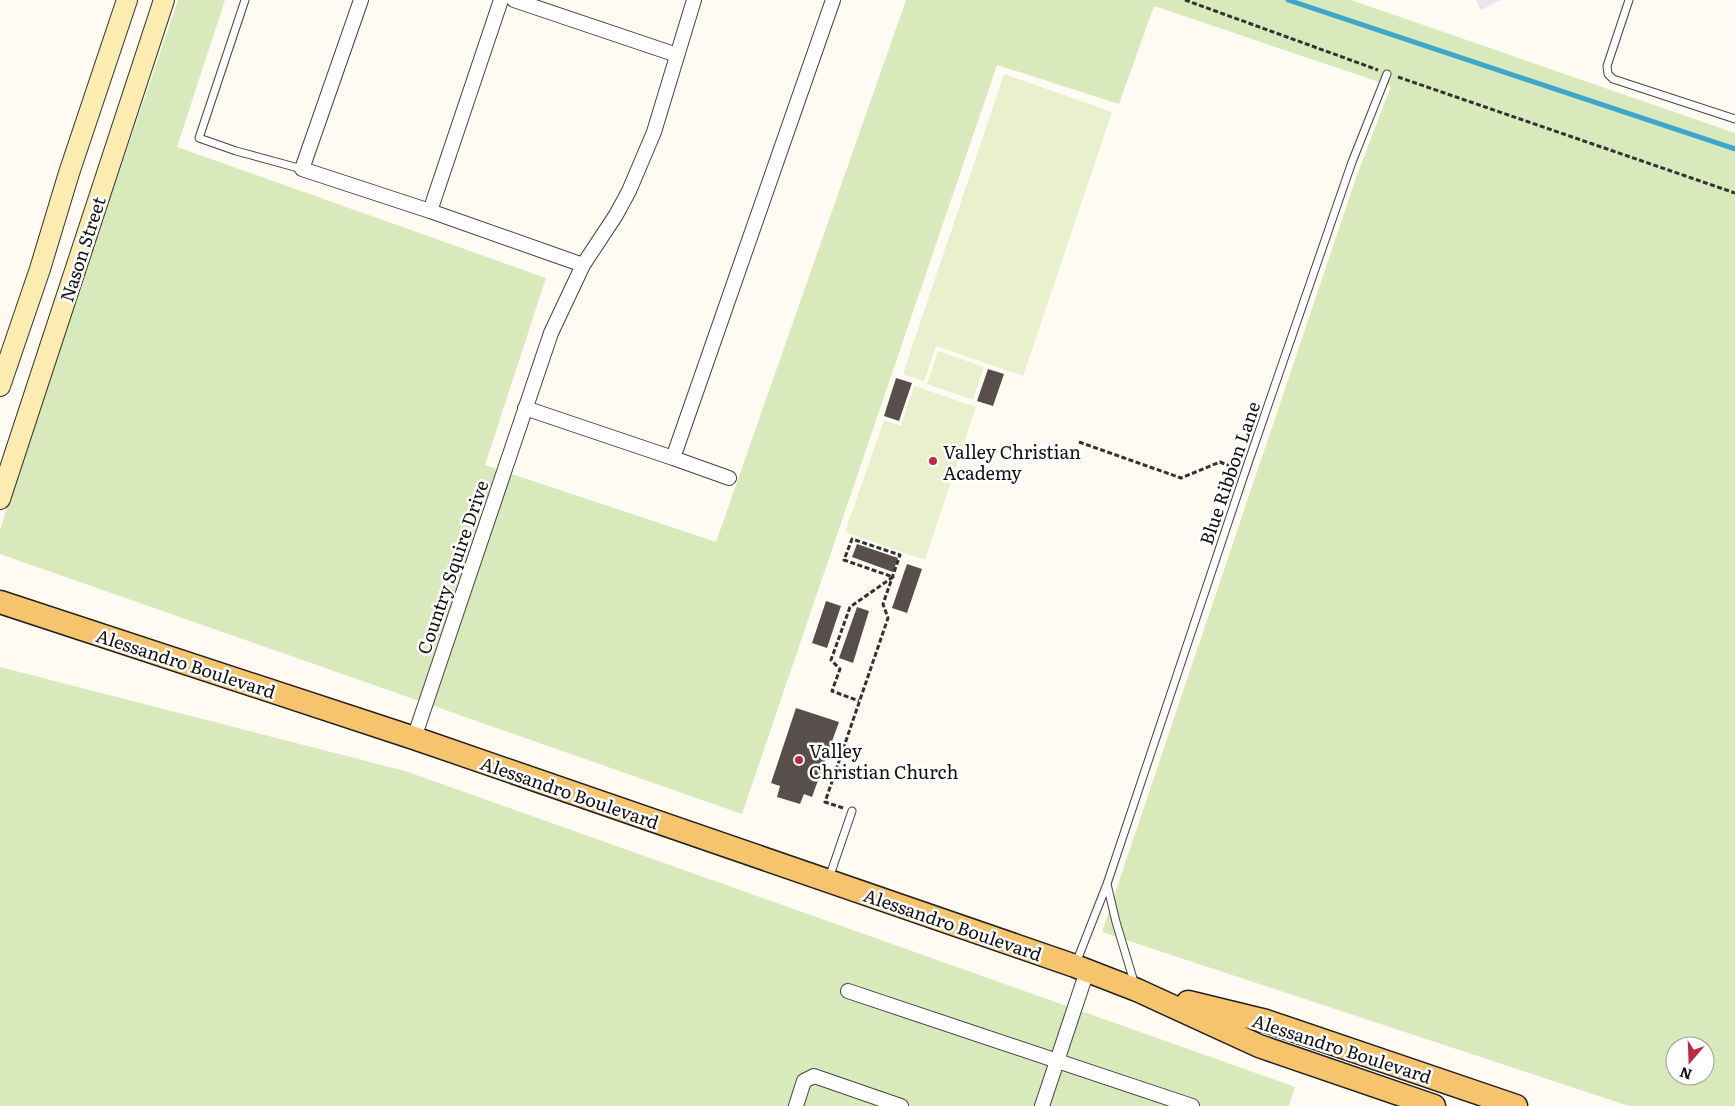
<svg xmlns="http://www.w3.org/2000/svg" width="1735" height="1106" font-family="Literata,serif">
  <rect width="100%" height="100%" fill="#fffbf2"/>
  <path fill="#ece4ee" d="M 1476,0 L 1501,0 L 1481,10 Z"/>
  <path fill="#d8e9bc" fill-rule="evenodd" d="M 178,0 L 225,0 L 177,147 L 546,278 L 485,465 L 716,542 L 906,0 L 1351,0 L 1735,133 L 1735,1106 L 1629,1106 L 1102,932 L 1357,175 L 1391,86 L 1154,6 L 1119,104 L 997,65 L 742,814 L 0,554 L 0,530 L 40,404 ZM 1675,1046 L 1705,1046 L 1705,1076 L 1675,1076 Z
    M 0,667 L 405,771 L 1295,1087 L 1289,1106 L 0,1106 Z"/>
  <path fill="#e8f0ce" d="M 1004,74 L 1112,112 L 1023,376 L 936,346 L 924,381 L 903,374 Z
    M 938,351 L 984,367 L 973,400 L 927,384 Z
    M 914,386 L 976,407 L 925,560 L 845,532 L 884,420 L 901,426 Z"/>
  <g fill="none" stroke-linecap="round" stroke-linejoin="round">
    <path stroke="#40a3cb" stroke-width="5" d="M 1288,0 L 1735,149"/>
  </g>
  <path fill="#584f4c" d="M 988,369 L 1004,374 L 993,406 L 977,401 Z
    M 896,378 L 912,383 L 899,421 L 884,416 Z
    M 857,544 L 898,558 L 893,572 L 852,557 Z
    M 907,564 L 922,569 L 907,613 L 892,608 Z
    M 826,601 L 841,606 L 827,648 L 812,643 Z
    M 857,607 L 869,611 L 853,663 L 839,658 Z
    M 796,708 L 839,722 L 812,797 L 804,794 L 800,804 L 777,797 L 780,786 L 771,783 Z"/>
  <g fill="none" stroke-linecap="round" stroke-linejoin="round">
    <defs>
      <path id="service" d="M 245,0 L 199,138 L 236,151 L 302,169
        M 1629,0 L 1607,66 L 1608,74 L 1613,79 L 1735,119
        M 829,878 L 852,811
        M 1107,884 L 1116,922 L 1135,985
        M 1076,963 L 1107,884 L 1245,472 L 1352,162 L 1387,74"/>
      <path id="minor" d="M 361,0 L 302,169 L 430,211 L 583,265
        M 514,0 L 677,55
        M 430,211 L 501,0
        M 525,408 L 673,458 L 833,0
        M 673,458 L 729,478
        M 414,738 L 551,333 L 583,265 L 616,215 L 629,191 L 654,132 L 694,0
        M 848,991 L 1192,1106
        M 796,1106 L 804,1081 L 814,1076 L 901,1106
        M 1042,1106 L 1087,971"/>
      <path id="secondary" d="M 0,386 L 40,269 L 69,173 L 127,0
        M 0,499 L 164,0"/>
      <path id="primary" d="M 0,602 L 414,738 L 1075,966 L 1137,990 L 1259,1046 L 1434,1106
        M 1188,1002 L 1266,1021 L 1516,1106"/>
    </defs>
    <use href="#service" stroke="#434343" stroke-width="9"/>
    <use href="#minor" stroke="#434343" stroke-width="16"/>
    <use href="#secondary" stroke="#323232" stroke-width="22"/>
    <use href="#primary" stroke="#212121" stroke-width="25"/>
    <path stroke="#323232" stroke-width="3" stroke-dasharray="5 2.5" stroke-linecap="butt" d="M 1185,0 L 1378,70
      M 1398,77 L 1735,193
      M 1079,442 L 1181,478 L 1220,462 L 1235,468
      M 843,808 L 825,802 L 888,618 L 883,604 L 900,555 L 852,539 L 844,560 L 893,577 L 850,607 L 831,660 L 840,669 L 832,691 L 859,701"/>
    <use href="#service" stroke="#fff" stroke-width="7"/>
    <use href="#minor" stroke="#fff" stroke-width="14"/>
    <use href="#secondary" stroke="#fdecaf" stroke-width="20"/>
    <use href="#primary" stroke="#f5c46c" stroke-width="22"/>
  </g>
  <g fill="#be2941" stroke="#fff" stroke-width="2">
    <circle cx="933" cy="461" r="5"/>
    <circle cx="799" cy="760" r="5"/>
  </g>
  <g text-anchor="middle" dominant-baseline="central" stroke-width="5" stroke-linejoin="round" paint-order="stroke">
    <g font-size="18" fill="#101010" stroke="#fff">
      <text transform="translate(82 249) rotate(-72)">Nason Street</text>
      <text transform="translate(1229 473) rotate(-71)">Blue Ribbon Lane</text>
      <text transform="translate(452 567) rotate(-71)">Country Squire Drive</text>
      <text transform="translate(186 663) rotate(18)">Alessandro Boulevard</text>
      <text transform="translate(570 792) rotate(19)">Alessandro Boulevard</text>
      <text transform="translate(953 924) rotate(19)">Alessandro Boulevard</text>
      <text transform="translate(1342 1048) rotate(18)">Alessandro Boulevard</text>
    </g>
    <g font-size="18" fill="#101010" stroke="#fff" text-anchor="start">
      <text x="943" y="451">Valley Christian<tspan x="943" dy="21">Academy</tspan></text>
      <text x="809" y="750">Valley<tspan x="809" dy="21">Christian Church</tspan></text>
    </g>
  </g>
  <g transform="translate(1690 1061) rotate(199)"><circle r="24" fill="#ffffff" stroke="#9f9f9f"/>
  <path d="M0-4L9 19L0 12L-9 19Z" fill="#be2941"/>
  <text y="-8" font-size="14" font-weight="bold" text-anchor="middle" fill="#101010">N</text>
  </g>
</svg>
